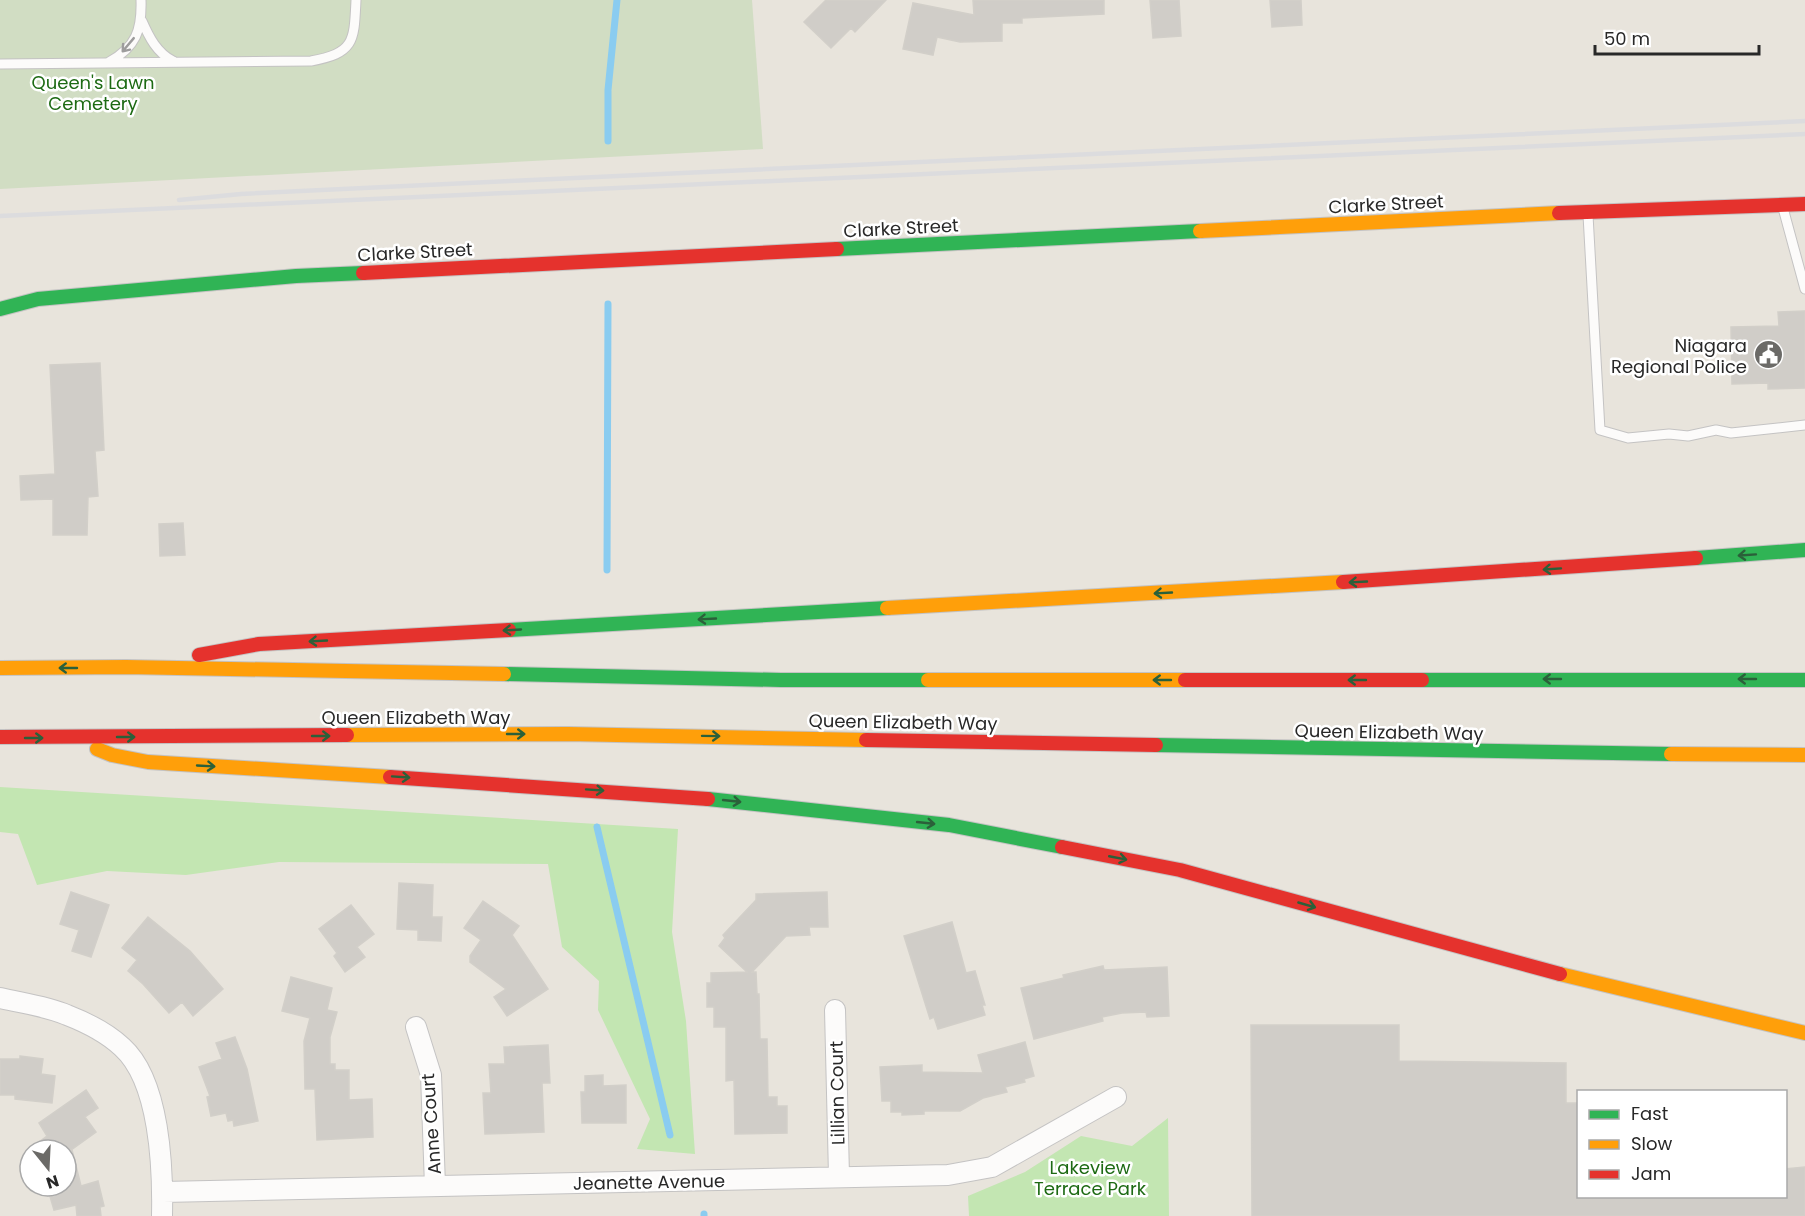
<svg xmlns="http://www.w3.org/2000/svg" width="1805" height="1216" font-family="Poppins,sans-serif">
  <rect width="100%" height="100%" fill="#e8e4dc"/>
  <path fill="#c3e6b2" d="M 0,787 L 678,829 L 672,932 L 686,1021 L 695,1154 L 637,1149 L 650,1119 L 598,1010 L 599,981 L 562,947 L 548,864 L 279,862 L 186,875 L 107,871 L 37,885 L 18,834 L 0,832 Z
    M 1168,1118 L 1169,1216 L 969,1216 L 968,1196 L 1025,1172 L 1081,1136 L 1132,1146 Z"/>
  <path fill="#d1ddc3" d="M 0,0 L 752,0 L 763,149 L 0,189 Z"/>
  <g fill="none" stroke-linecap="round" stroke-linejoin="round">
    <path stroke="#8accf0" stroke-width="7" d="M 608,141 L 608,90 L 617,0
      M 607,570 L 608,304
      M 597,827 L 670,1135
      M 704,1216 L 704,1214"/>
  </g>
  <path fill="#d0cdc8" stroke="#d2cfc9" stroke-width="1.5" d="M 826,0 L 886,0 L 855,32 L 851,28 L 831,48 L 804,22 Z
    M 973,0 L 1104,0 L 1104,14 L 1022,18 L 1022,23 L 1002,23 L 1002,41 L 960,42 L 937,37 L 933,55 L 903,49 L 913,3 L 974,15 Z
    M 1150,0 L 1179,0 L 1181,36 L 1153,38 Z
    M 1270,0 L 1301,0 L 1302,25 L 1272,27 Z
    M 1805,311 L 1805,388 L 1768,389 L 1768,383 L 1732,384 L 1731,327 L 1779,326 L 1778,312 Z
    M 100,363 L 104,450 L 95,451 L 98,496 L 88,497 L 87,535 L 53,535 L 53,499 L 21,500 L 20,476 L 55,474 L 50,365 Z
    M 183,523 L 185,555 L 160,556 L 159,524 Z
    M 399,883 L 433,885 L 432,917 L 442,917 L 441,941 L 418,940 L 418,930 L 397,929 Z
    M 71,892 L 109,905 L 91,957 L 72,951 L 79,930 L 60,924 Z
    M 827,892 L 828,927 L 809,927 L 810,935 L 786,936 L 752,972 L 756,972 L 757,994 L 759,994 L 760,1039 L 767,1039 L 768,1097 L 777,1097 L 777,1106 L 787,1106 L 787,1133 L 735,1134 L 734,1080 L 726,1081 L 726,1027 L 714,1027 L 714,1007 L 707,1007 L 707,983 L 711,983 L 711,973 L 747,972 L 719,946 L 725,938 L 723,935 L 756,900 L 756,894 Z
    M 483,901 L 519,926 L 512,935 L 548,989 L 507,1016 L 494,997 L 506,989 L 470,962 L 470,956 L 481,940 L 464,928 Z
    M 351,905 L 374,934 L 357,947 L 365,957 L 345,972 L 334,956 L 337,953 L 319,929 Z
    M 148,917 L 190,951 L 223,989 L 193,1016 L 182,1002 L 169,1013 L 143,984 L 128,971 L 137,960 L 122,948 Z
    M 952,922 L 966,973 L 975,971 L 985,1005 L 982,1005 L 985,1015 L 938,1029 L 934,1017 L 930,1019 L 904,936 Z
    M 1103,966 L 1104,970 L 1167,967 L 1169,1016 L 1147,1017 L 1146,1012 L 1122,1013 L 1102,1017 L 1103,1021 L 1034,1039 L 1021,988 L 1064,978 L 1063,975 Z
    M 291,977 L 332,988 L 327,1010 L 337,1012 L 330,1037 L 330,1064 L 335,1064 L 335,1070 L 349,1070 L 349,1100 L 372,1099 L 373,1137 L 317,1140 L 315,1089 L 305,1089 L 304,1041 L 310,1018 L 282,1011 Z
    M 1251,1025 L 1399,1025 L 1399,1061 L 1566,1063 L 1566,1103 L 1578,1103 L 1578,1197 L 1785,1197 L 1785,1169 L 1805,1167 L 1805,1216 L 1252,1216 Z
    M 235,1037 L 247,1069 L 258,1121 L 234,1126 L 233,1120 L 228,1121 L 226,1113 L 211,1116 L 207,1097 L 210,1096 L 199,1067 L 222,1059 L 216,1043 Z
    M 1025,1042 L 1034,1076 L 1024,1079 L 1025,1082 L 1005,1087 L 1007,1092 L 983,1098 L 960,1111 L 924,1111 L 924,1114 L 902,1115 L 902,1112 L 891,1112 L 891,1101 L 882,1101 L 880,1067 L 922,1065 L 922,1072 L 983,1073 L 978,1055 Z
    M 548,1045 L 550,1083 L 542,1083 L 544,1132 L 485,1134 L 483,1093 L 491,1093 L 489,1064 L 505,1064 L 504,1047 Z
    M 20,1056 L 43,1059 L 41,1074 L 55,1076 L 52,1103 L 15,1099 L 15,1095 L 0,1095 L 0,1059 L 20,1059 Z
    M 603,1075 L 603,1086 L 626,1085 L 626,1123 L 582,1123 L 581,1092 L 585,1092 L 585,1076 Z
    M 86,1090 L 98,1108 L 85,1117 L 96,1132 L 71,1150 L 28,1150 L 47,1136 L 39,1123 Z
    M 72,1150 L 81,1186 L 98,1181 L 104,1206 L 100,1207 L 101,1216 L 77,1216 L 76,1205 L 54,1210 L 47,1186 L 66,1186 L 66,1151 Z"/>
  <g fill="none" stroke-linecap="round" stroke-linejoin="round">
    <defs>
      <path id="lane" d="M 142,21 C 149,37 157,53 173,61
        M 109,62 C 136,47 142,30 141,0
        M 0,64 L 311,61 C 355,53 354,41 356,0
        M 1783,208 L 1805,289
        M 1588,215 L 1600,430 L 1628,438 L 1669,434 L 1688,436 L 1716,430 L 1731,433 L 1805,425"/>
      <path id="street" d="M 0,998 C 21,1003 46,1006 67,1015 C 85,1022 107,1033 122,1047 C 160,1081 163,1168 162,1216
        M 835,1010 L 839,1176
        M 416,1027 L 431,1075 L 435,1186
        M 163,1192 L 948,1175 L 992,1167 L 1116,1097"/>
      <path id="fast" d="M 837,249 L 1200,231
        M 0,309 L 38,299 L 296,276 L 363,273
        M 1696,558 L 1805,550
        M 509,630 L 887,608
        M 504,674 L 781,680 L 928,680
        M 1422,680 L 1805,680
        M 1156,745 L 1671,754
        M 708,799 L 949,825 L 1062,847"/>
      <path id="slow" d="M 1200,231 L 1559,213
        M 887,608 L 1343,582
        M 0,668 L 126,667 L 504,674
        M 928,680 L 1185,680
        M 347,735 L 568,734 L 866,740
        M 97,749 L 112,755 L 148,762 L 390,777
        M 1671,754 L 1805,755
        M 1560,974 L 1805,1033"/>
      <path id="jam" d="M 1559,213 L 1805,204
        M 363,273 L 837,249
        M 1343,582 L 1696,558
        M 199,655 L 259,644 L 509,630
        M 1185,680 L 1422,680
        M 0,737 L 347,735
        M 866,740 L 1156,745
        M 390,777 L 708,799
        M 1062,847 L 1180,870 L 1560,974"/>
    </defs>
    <use href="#lane" stroke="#c4c3c3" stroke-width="11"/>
    <use href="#street" stroke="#c4c3c3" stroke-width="22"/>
    <use href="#fast" stroke="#c4c3c3" stroke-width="16"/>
    <use href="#slow" stroke="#c4c3c3" stroke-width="16"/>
    <use href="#jam" stroke="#c4c3c3" stroke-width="16"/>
    <use href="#lane" stroke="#fcfbfa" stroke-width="9"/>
    <use href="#street" stroke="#fcfbfa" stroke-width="20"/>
    <use href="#fast" stroke="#30b455" stroke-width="14"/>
    <use href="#slow" stroke="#ff9f0a" stroke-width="14"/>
    <use href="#jam" stroke="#e5322d" stroke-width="14"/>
    <path stroke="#dcdcde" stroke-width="4.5" d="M 179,200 L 241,194 L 510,181 L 1805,121
      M 0,216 L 1805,134"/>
  </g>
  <defs><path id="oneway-shaft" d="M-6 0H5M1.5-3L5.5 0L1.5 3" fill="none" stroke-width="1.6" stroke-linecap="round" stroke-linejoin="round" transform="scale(1.5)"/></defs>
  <use stroke="#9d9c9c" href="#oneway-shaft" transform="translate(128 45) rotate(130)"/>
  <g stroke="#2b603a">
    <use href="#oneway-shaft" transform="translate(1747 555) rotate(176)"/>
    <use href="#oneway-shaft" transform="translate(1552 569) rotate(176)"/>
    <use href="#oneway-shaft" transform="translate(1358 582) rotate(177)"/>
    <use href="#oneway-shaft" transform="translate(1163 593) rotate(177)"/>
    <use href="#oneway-shaft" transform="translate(707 619) rotate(177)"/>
    <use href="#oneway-shaft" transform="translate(512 630) rotate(177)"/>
    <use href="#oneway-shaft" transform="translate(318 641) rotate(177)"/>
    <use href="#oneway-shaft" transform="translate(68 668) rotate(180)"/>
    <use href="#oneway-shaft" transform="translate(1552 679) rotate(180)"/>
    <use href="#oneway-shaft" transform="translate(1747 679) rotate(-180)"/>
    <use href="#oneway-shaft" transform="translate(1162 680) rotate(180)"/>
    <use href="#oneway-shaft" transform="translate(1357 680) rotate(180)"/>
    <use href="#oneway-shaft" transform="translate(516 734)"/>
    <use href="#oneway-shaft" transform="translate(321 736)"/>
    <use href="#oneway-shaft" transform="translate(711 736) rotate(1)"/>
    <use href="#oneway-shaft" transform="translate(126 737)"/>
    <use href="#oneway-shaft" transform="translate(34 738)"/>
    <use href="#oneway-shaft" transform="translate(206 766) rotate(3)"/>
    <use href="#oneway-shaft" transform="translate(401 777) rotate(4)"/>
    <use href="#oneway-shaft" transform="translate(595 790) rotate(4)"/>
    <use href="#oneway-shaft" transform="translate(732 801) rotate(6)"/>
    <use href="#oneway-shaft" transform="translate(926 823) rotate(6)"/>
    <use href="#oneway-shaft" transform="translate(1118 858) rotate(11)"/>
    <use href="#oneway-shaft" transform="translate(1307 905) rotate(16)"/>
  </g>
  <defs>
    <symbol id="civic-disc" viewBox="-11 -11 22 22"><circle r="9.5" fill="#6b6a67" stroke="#fff"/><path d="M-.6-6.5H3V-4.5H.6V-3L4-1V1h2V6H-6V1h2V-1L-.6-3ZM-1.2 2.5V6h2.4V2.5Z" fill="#fff"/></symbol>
  </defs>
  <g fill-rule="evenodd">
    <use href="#civic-disc" x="1752" y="338" width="33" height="33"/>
  </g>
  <g text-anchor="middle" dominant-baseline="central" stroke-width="5" stroke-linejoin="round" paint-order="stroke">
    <g font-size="18" fill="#1d6a13" stroke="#fff">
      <text x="93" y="82">Queen's Lawn<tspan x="93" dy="21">Cemetery</tspan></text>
      <text x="1090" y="1167">Lakeview<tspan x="1090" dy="21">Terrace Park</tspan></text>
    </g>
    <g font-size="18" fill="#282828" stroke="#fff">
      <text transform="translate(1386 204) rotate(-3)">Clarke Street</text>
      <text transform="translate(901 228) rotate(-3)">Clarke Street</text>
      <text transform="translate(415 252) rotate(-3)">Clarke Street</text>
      <text x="416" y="717">Queen Elizabeth Way</text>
      <text transform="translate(903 722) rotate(1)">Queen Elizabeth Way</text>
      <text transform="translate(1389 732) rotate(1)">Queen Elizabeth Way</text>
      <text transform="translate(837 1093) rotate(-91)">Lillian Court</text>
      <text transform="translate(431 1124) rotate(-94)">Anne Court</text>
      <text transform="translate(649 1182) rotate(-1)">Jeanette Avenue</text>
    </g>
    <g font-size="18" fill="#282828" stroke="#fff" text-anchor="end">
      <text x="1747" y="345">Niagara<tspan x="1747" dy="21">Regional Police</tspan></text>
    </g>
  </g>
  <rect x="1577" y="1090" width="210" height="108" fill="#ffffff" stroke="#a9a9a9" stroke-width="1.5"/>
  <rect x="1589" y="1110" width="30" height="9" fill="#30b455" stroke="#a9a9a9" stroke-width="1.5"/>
  <text x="1631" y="1120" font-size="18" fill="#282828">Fast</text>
  <rect x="1589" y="1140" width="30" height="9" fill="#ff9f0a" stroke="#a9a9a9" stroke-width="1.5"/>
  <text x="1631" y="1150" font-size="18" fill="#282828">Slow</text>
  <rect x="1589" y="1170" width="30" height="9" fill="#e5322d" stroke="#a9a9a9" stroke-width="1.5"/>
  <text x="1631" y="1180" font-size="18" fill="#282828">Jam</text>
  <g transform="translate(48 1168) rotate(162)"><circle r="28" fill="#ffffff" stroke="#a9a9a9" stroke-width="1.5"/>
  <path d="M0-4.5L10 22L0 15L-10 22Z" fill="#6b6a67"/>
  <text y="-9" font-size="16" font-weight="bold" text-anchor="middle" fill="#282828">N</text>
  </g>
  <path d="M1595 45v9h164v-9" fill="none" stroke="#282828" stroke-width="3"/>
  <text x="1604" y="45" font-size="18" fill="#282828" stroke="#ffffff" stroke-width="4.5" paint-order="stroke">50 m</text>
</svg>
